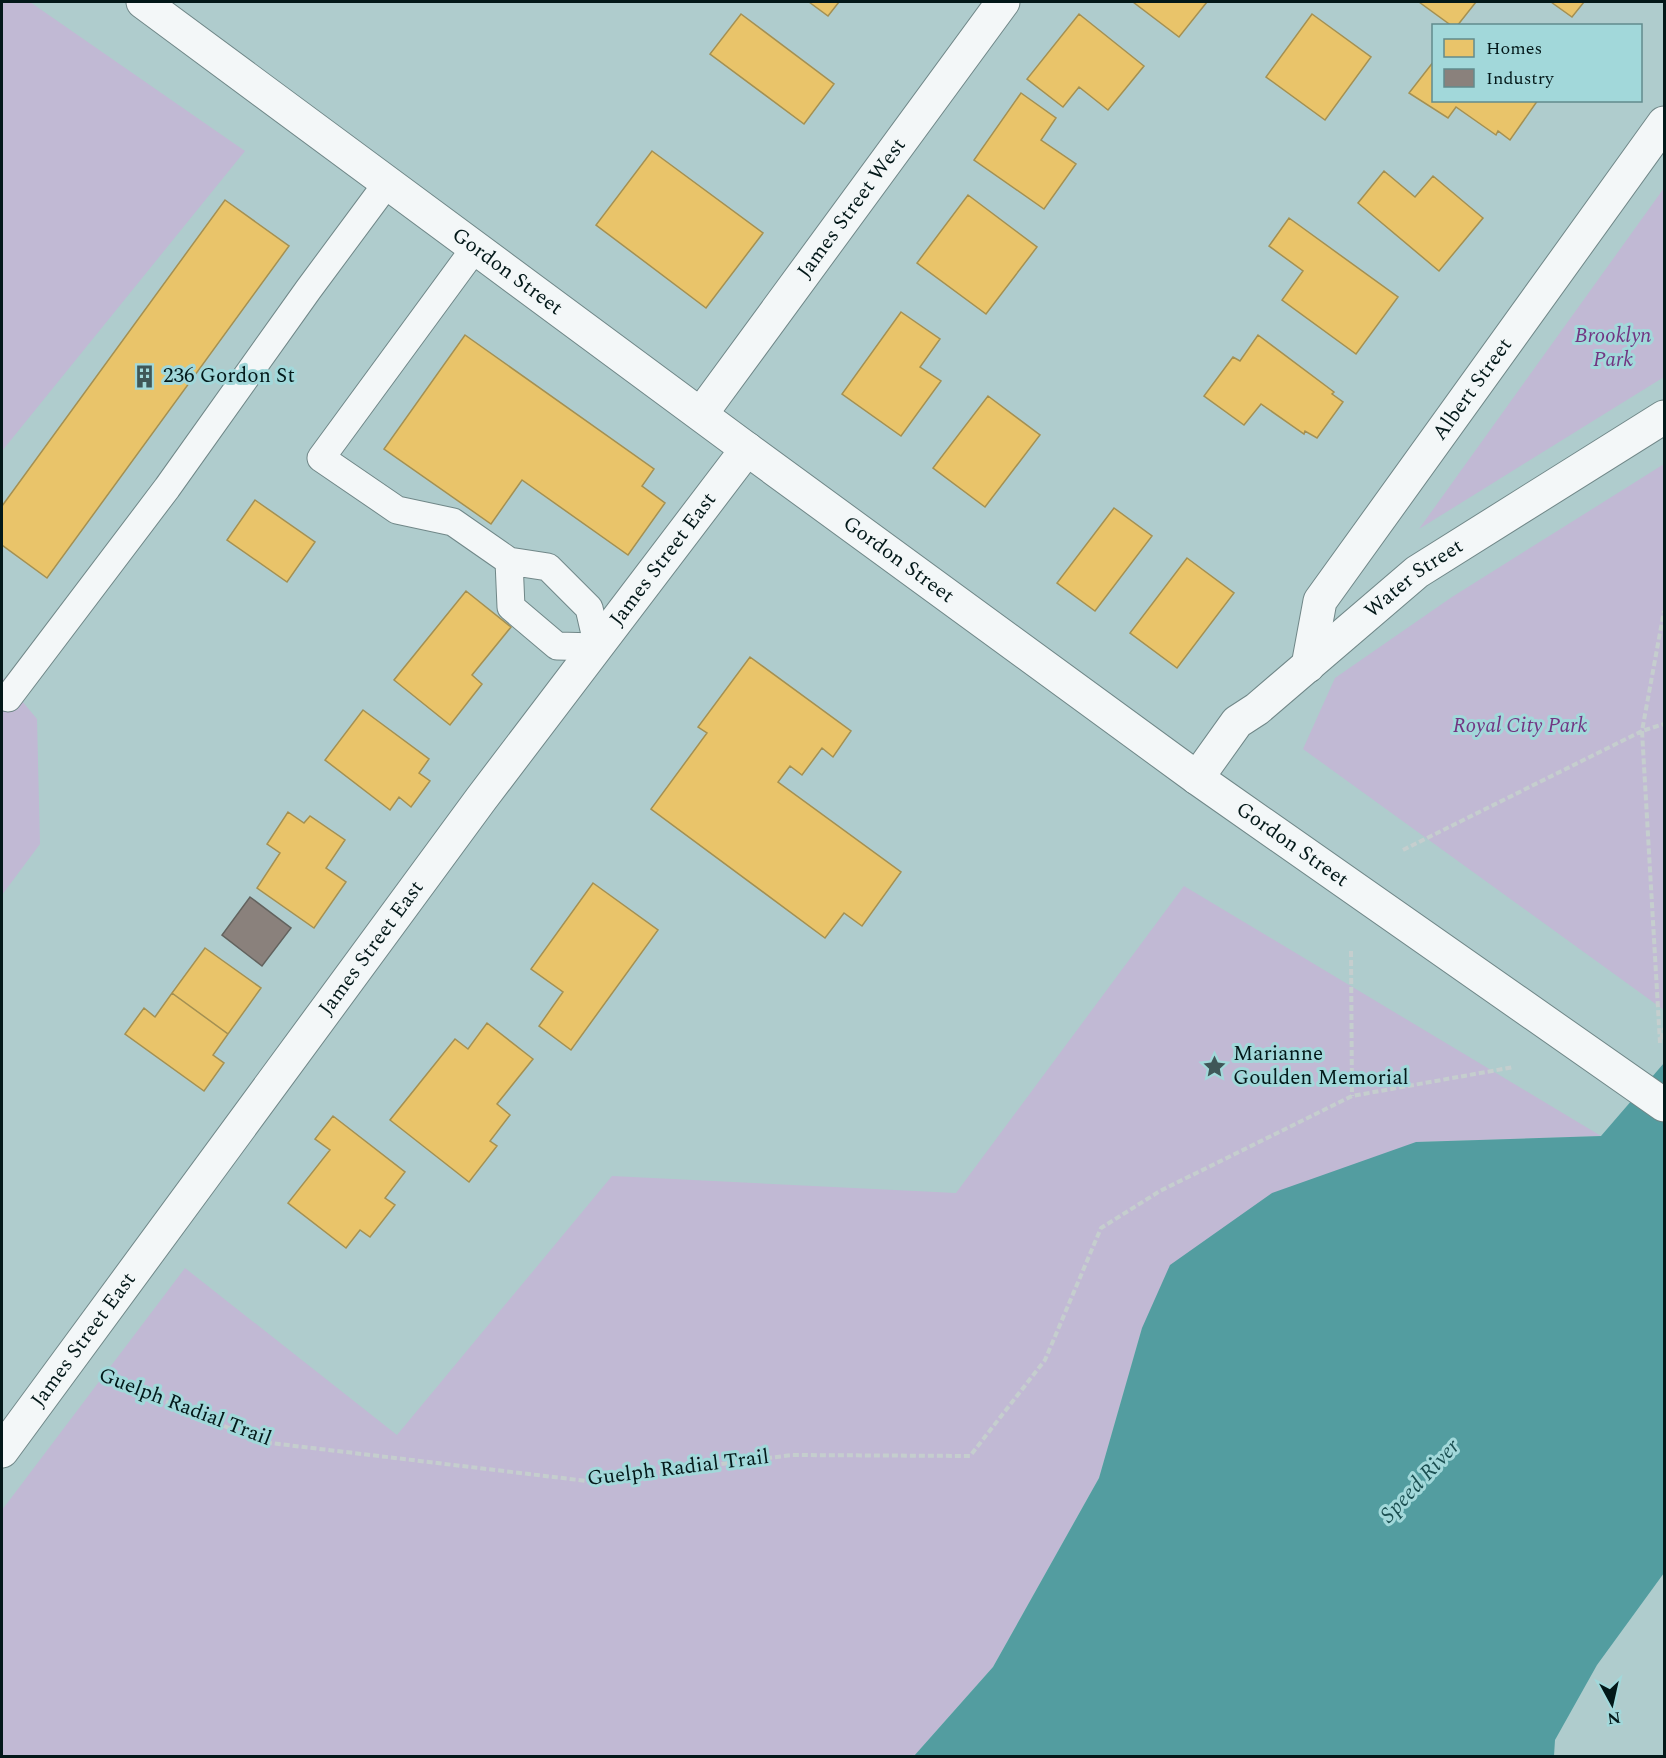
<svg xmlns="http://www.w3.org/2000/svg" width="1666" height="1758" font-family="Spectral,serif">
  <rect width="100%" height="100%" fill="#afcccd"/>
  <path fill="#c1b9d4" d="M 2,2 L 30,2 L 245,151 L 2,451 Z
    M 1664,188 L 1664,377 L 1419,529 Z
    M 1664,464 L 1664,1010 L 1303,749 L 1335,678 L 1452,597 Z
    M 2,677 L 37,719 L 40,844 L 2,895 Z
    M 1184,886 L 1601,1136 L 1416,1142 L 1142,1328 L 1099,1478 L 993,1667 L 914,1756 L 2,1756 L 2,1510 L 185,1268 L 397,1435 L 612,1176 L 956,1193 Z"/>
  <path fill="#539da0" d="M 1664,1063 L 1664,1573 L 1597,1665 L 1555,1740 L 1554,1756 L 914,1756 L 993,1667 L 1099,1478 L 1142,1328 L 1170,1265 L 1272,1193 L 1416,1142 L 1601,1136 Z"/>
  <path fill="#e9c46a" stroke="#a49052" stroke-width="1.5" d="M 809,2 L 839,2 L 828,16 Z
    M 1133,2 L 1207,2 L 1179,37 Z
    M 1419,2 L 1476,2 L 1457,26 L 1452,26 Z
    M 1551,2 L 1584,2 L 1572,17 Z
    M 741,14 L 834,84 L 804,124 L 710,54 Z
    M 1079,14 L 1144,66 L 1108,110 L 1079,87 L 1063,107 L 1027,79 Z
    M 1312,14 L 1371,57 L 1325,120 L 1266,77 Z
    M 1434,61 L 1434,100 L 1538,100 L 1510,140 L 1498,131 L 1496,135 L 1456,107 L 1448,118 L 1409,93 Z
    M 1021,93 L 1056,118 L 1041,140 L 1076,164 L 1044,209 L 974,160 Z
    M 652,151 L 763,233 L 706,308 L 596,225 Z
    M 1384,171 L 1415,197 L 1433,176 L 1483,218 L 1439,271 L 1358,203 Z
    M 968,195 L 1037,247 L 986,314 L 917,263 Z
    M 225,200 L 289,246 L 47,578 L 2,545 L 2,506 Z
    M 1289,218 L 1398,297 L 1356,354 L 1282,300 L 1303,271 L 1269,246 Z
    M 901,312 L 940,339 L 920,367 L 941,381 L 901,436 L 842,394 Z
    M 465,335 L 654,469 L 642,486 L 665,503 L 628,555 L 522,480 L 491,524 L 384,449 Z
    M 1258,335 L 1334,392 L 1332,394 L 1343,402 L 1317,438 L 1305,431 L 1304,434 L 1261,404 L 1244,425 L 1204,396 L 1233,357 L 1240,361 Z
    M 988,396 L 1040,435 L 985,507 L 933,468 Z
    M 255,500 L 315,542 L 287,582 L 227,540 Z
    M 1114,508 L 1152,536 L 1095,611 L 1057,583 Z
    M 1187,558 L 1234,593 L 1177,668 L 1130,633 Z
    M 466,591 L 511,627 L 472,675 L 482,684 L 450,725 L 394,680 Z
    M 750,657 L 851,731 L 833,757 L 822,748 L 802,775 L 790,766 L 778,782 L 901,872 L 862,926 L 844,913 L 825,938 L 651,809 L 707,733 L 698,727 Z
    M 363,710 L 429,759 L 419,773 L 430,781 L 411,807 L 399,797 L 390,810 L 325,760 Z
    M 288,812 L 304,823 L 310,816 L 345,840 L 326,868 L 346,882 L 314,928 L 257,888 L 280,853 L 267,844 Z
    M 593,883 L 658,930 L 571,1050 L 539,1026 L 563,992 L 531,969 Z
    M 205,948 L 261,988 L 228,1034 L 172,993 Z
    M 172,993 L 228,1034 L 213,1055 L 224,1063 L 204,1091 L 125,1034 L 144,1008 L 155,1017 Z
    M 487,1023 L 533,1059 L 497,1104 L 510,1115 L 490,1141 L 497,1146 L 469,1182 L 390,1120 L 455,1039 L 468,1049 Z
    M 333,1116 L 405,1172 L 385,1198 L 395,1205 L 370,1237 L 360,1230 L 346,1248 L 288,1203 L 330,1150 L 315,1139 Z"/>
  <path fill="#8a817c" stroke="#62625e" stroke-width="1.5" d="M 250,897 L 291,928 L 262,966 L 222,935 Z"/>
  <g fill="none" stroke-linecap="round" stroke-linejoin="round">
    <defs>
      <path id="service" d="M 475,248 L 321,458 L 397,510 L 453,522 L 509,561 L 511,607 L 557,646 L 598,647 L 589,608 L 548,567 L 509,561
        M 8,698 L 167,488 L 308,290 L 388,182"/>
      <g id="minor">
        <path id="s1" d="M 701,414 L 1003,2"/>
        <path id="s2" d="M 1308,666 L 1320,601 L 1664,123"/>
        <path id="s3" d="M 2,1451 L 481,799 L 747,449"/>
      </g>
      <g id="tertiary">
        <path id="s4" d="M 1197,778 L 1237,722 L 1257,709 L 1417,572 L 1664,417"/>
      </g>
      <g id="secondary">
        <path id="s5" d="M 143,2 L 747,449 L 1197,778 L 1664,1105"/>
      </g>
    </defs>
    <use href="#service" stroke="#708788" stroke-width="29"/>
    <use href="#minor" stroke="#708788" stroke-width="35"/>
    <use href="#tertiary" stroke="#708788" stroke-width="35"/>
    <use href="#secondary" stroke="#708788" stroke-width="35"/>
    <path stroke="#c5cece" stroke-width="4" stroke-dasharray="6 3" stroke-linecap="butt" d="M 1403,850 L 1642,731 L 1664,611
      M 1351,951 L 1352,1096
      M 1661,1039 L 1664,1028
      M 1660,1043 L 1642,731 L 1664,724
      M 108,1377 L 262,1442 L 587,1481 L 792,1455 L 970,1456 L 1045,1360 L 1101,1228 L 1160,1191 L 1352,1096 L 1514,1067"/>
    <use href="#service" stroke="#f3f7f8" stroke-width="27"/>
    <use href="#minor" stroke="#f3f7f8" stroke-width="33"/>
    <use href="#tertiary" stroke="#f3f7f8" stroke-width="33"/>
    <use href="#secondary" stroke="#f3f7f8" stroke-width="33"/>
  </g>
  <defs>
    <symbol id="building-bare" viewBox="-9 -9 18 18"><path d="M-4-6H4V6H1V3H-1V6H-4ZM-2.5-4.3h1.7v1.8h-1.7ZM.8-4.3h1.7v1.8H.8ZM-2.5-1h1.7V.8h-1.7ZM.8-1h1.7V.8H.8Z" fill="#3f5758" stroke="#a2d8da" stroke-width="2.5" paint-order="stroke"/></symbol>
    <symbol id="sight-bare" viewBox="-9 -9 18 18"><path d="M0-6L1.8-2.2L6-1.7L2.9 1.2L3.7 5.4L0 3.3L-3.7 5.4L-2.9 1.2L-6-1.7L-1.8-2.2Z" fill="#3f5758" stroke="#a2d8da" stroke-width="2.5" paint-order="stroke"/></symbol>
  </defs>
  <g fill-rule="evenodd">
    <use href="#building-bare" x="128" y="360" width="33" height="33"/>
    <use href="#sight-bare" x="1198" y="1050" width="33" height="33"/>
  </g>
  <g text-anchor="middle" dominant-baseline="central" stroke-width="6" stroke-linejoin="round" paint-order="stroke">
    <g font-size="21" fill="#031819" stroke="#a2d8da">
      <text stroke="none"><textPath href="#s1" startOffset="255">James Street West</textPath></text>
      <text stroke="none"><textPath href="#s5" startOffset="453">Gordon Street</textPath></text>
      <text stroke="none"><textPath href="#s2" startOffset="327">Albert Street</textPath></text>
      <text stroke="none"><textPath href="#s3" startOffset="1110">James Street East</textPath></text>
      <text stroke="none"><textPath href="#s5" startOffset="939">Gordon Street</textPath></text>
      <text stroke="none"><textPath href="#s4" startOffset="297">Water Street</textPath></text>
      <text stroke="none"><textPath href="#s5" startOffset="1425">Gordon Street</textPath></text>
      <text stroke="none"><textPath href="#s3" startOffset="624">James Street East</textPath></text>
      <text stroke="none"><textPath href="#s3" startOffset="138">James Street East</textPath></text>
      <text transform="translate(185 1407) rotate(21)">Guelph Radial Trail</text>
      <text transform="translate(678 1468) rotate(-7)">Guelph Radial Trail</text>
    </g>
    <g font-size="21" font-style="italic" fill="#723582" stroke="#a2d8da">
      <text x="1613" y="336">Brooklyn<tspan x="1613" dy="24">Park</tspan></text>
      <text x="1520" y="726">Royal City Park</text>
    </g>
    <g font-size="21" fill="#031819" stroke="#a2d8da" text-anchor="start">
      <text x="163" y="376">236 Gordon St</text>
      <text x="1233" y="1054">Marianne<tspan x="1233" dy="24">Goulden Memorial</tspan></text>
    </g>
    <g font-size="22" font-style="italic" fill="#1b4f51" stroke="#a2d8da">
      <text transform="translate(1420 1481) rotate(-47)">Speed River</text>
    </g>
  </g>
  <rect width="1666" height="1758" fill="none" stroke="#031819" stroke-width="6"/>
  <rect x="1432" y="24" width="210" height="78" fill="#a2d8da" stroke="#628b8d" stroke-width="1.5"/>
  <rect x="1444" y="39" width="30" height="18" fill="#e9c46a" stroke="#628b8d" stroke-width="1.5"/>
  <text x="1486" y="54" font-size="18" fill="#031819">Homes</text>
  <rect x="1444" y="69" width="30" height="18" fill="#8a817c" stroke="#628b8d" stroke-width="1.5"/>
  <text x="1486" y="84" font-size="18" fill="#031819">Industry</text>
  <g transform="translate(1612 1704) rotate(172)" stroke="#a2d8da" stroke-width="4.5" paint-order="stroke">
  <path d="M0-4.5L10 22L0 15L-10 22Z" fill="#031819"/>
  <text y="-9" font-size="16" font-weight="bold" text-anchor="middle" fill="#031819">N</text>
  </g>
</svg>
